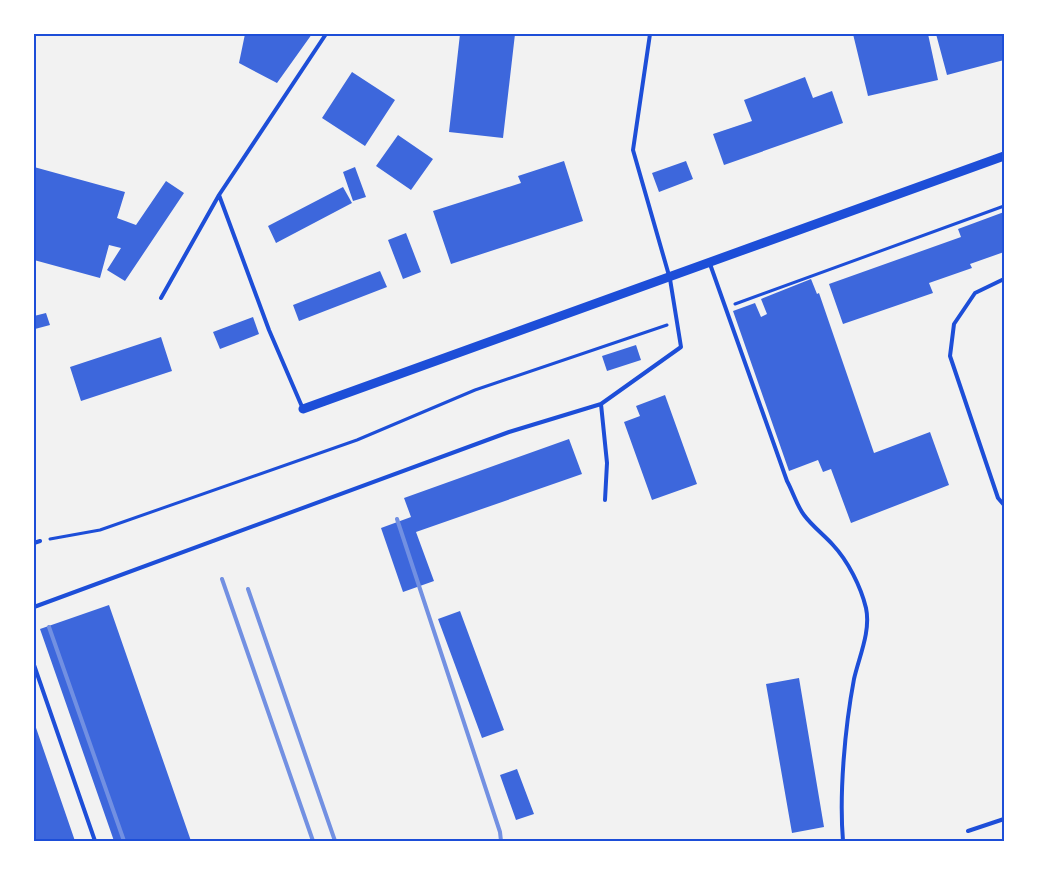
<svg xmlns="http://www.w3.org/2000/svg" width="1038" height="875" font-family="Arial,sans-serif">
  <rect width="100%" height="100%" fill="#f2f2f2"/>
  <path fill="#3d67dc" d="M 245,34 L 312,34 L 277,83 L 239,63 Z
    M 460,34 L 515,34 L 503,138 L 449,132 Z
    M 853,34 L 928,34 L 938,80 L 868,96 Z
    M 936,34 L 1004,34 L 1004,60 L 947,75 Z
    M 352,72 L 395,100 L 365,146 L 322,118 Z
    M 805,77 L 813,98 L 832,91 L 843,123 L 724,165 L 713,134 L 752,121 L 744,100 Z
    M 398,135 L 433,159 L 411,190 L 376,166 Z
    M 564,161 L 583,221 L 451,264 L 433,211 L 521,183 L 518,176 Z
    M 686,161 L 693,179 L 659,192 L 652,173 Z
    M 34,167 L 125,192 L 117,218 L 136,225 L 166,181 L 184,193 L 125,281 L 107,270 L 121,248 L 109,245 L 100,278 L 34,260 Z
    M 355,167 L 366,197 L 353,201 L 343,172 Z
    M 343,187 L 352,203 L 276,243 L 268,226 Z
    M 1004,212 L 1004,252 L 970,264 L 972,268 L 929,283 L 933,293 L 843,324 L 829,284 L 961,237 L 958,229 Z
    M 406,233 L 421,272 L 403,279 L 388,240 Z
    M 380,271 L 387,287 L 299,321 L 293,305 Z
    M 811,279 L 817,294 L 819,293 L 874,453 L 930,432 L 949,485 L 851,523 L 831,469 L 823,472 L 818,460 L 789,471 L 733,311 L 755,303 L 761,317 L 767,314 L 761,299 Z
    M 46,313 L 50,325 L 35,329 L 34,316 Z
    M 253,317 L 259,334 L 220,349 L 213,332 Z
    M 161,337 L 172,371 L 81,401 L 70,367 Z
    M 636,345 L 641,360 L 607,371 L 602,356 Z
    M 665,395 L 697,484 L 652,500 L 624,422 L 640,416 L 636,406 Z
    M 569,439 L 582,474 L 416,532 L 434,581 L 403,592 L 381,528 L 411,517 L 404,498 Z
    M 109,605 L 191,841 L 114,841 L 40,629 Z
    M 460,611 L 504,730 L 482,738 L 438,619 Z
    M 799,678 L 824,827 L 792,833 L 766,684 Z
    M 34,722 L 75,841 L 34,841 Z
    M 517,769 L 534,814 L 516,820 L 500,775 Z"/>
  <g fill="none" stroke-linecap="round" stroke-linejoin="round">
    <path stroke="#1d4ed8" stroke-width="3" d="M 735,304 L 1004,206
      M 50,539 L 100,530 L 357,440 L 475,390 L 667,325"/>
    <path stroke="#1d4ed8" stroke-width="4" d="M 710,264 L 787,481 C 793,492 797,506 804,515 C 812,526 824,535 833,545 C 848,561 861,587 866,608 C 871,631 859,657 854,679 C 845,727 839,793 843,841
      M 1004,279 L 975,293 L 954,324 L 950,356 L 998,498 L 1004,505
      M 161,298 L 219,195
      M 601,404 L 607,463 L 605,500
      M 303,409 L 269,330 L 219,195 L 326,34
      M 34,543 L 40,541
      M 34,607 L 509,432 L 601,404 L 681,347 L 670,279 L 633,150 L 650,34
      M 34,665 L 95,841
      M 968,831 L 1004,819"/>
    <path stroke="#1d4ed8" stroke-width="9" d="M 303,409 L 1004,156"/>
    <path stroke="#7290e2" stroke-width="4" d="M 397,519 L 500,832 L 501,841
      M 222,579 L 313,841
      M 248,589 L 335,841
      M 49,627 L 124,841"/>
  </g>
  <rect width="1038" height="875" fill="none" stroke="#ffffff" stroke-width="70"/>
  <rect x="35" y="35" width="968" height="805" fill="none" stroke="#1d4ed8" stroke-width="2"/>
</svg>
